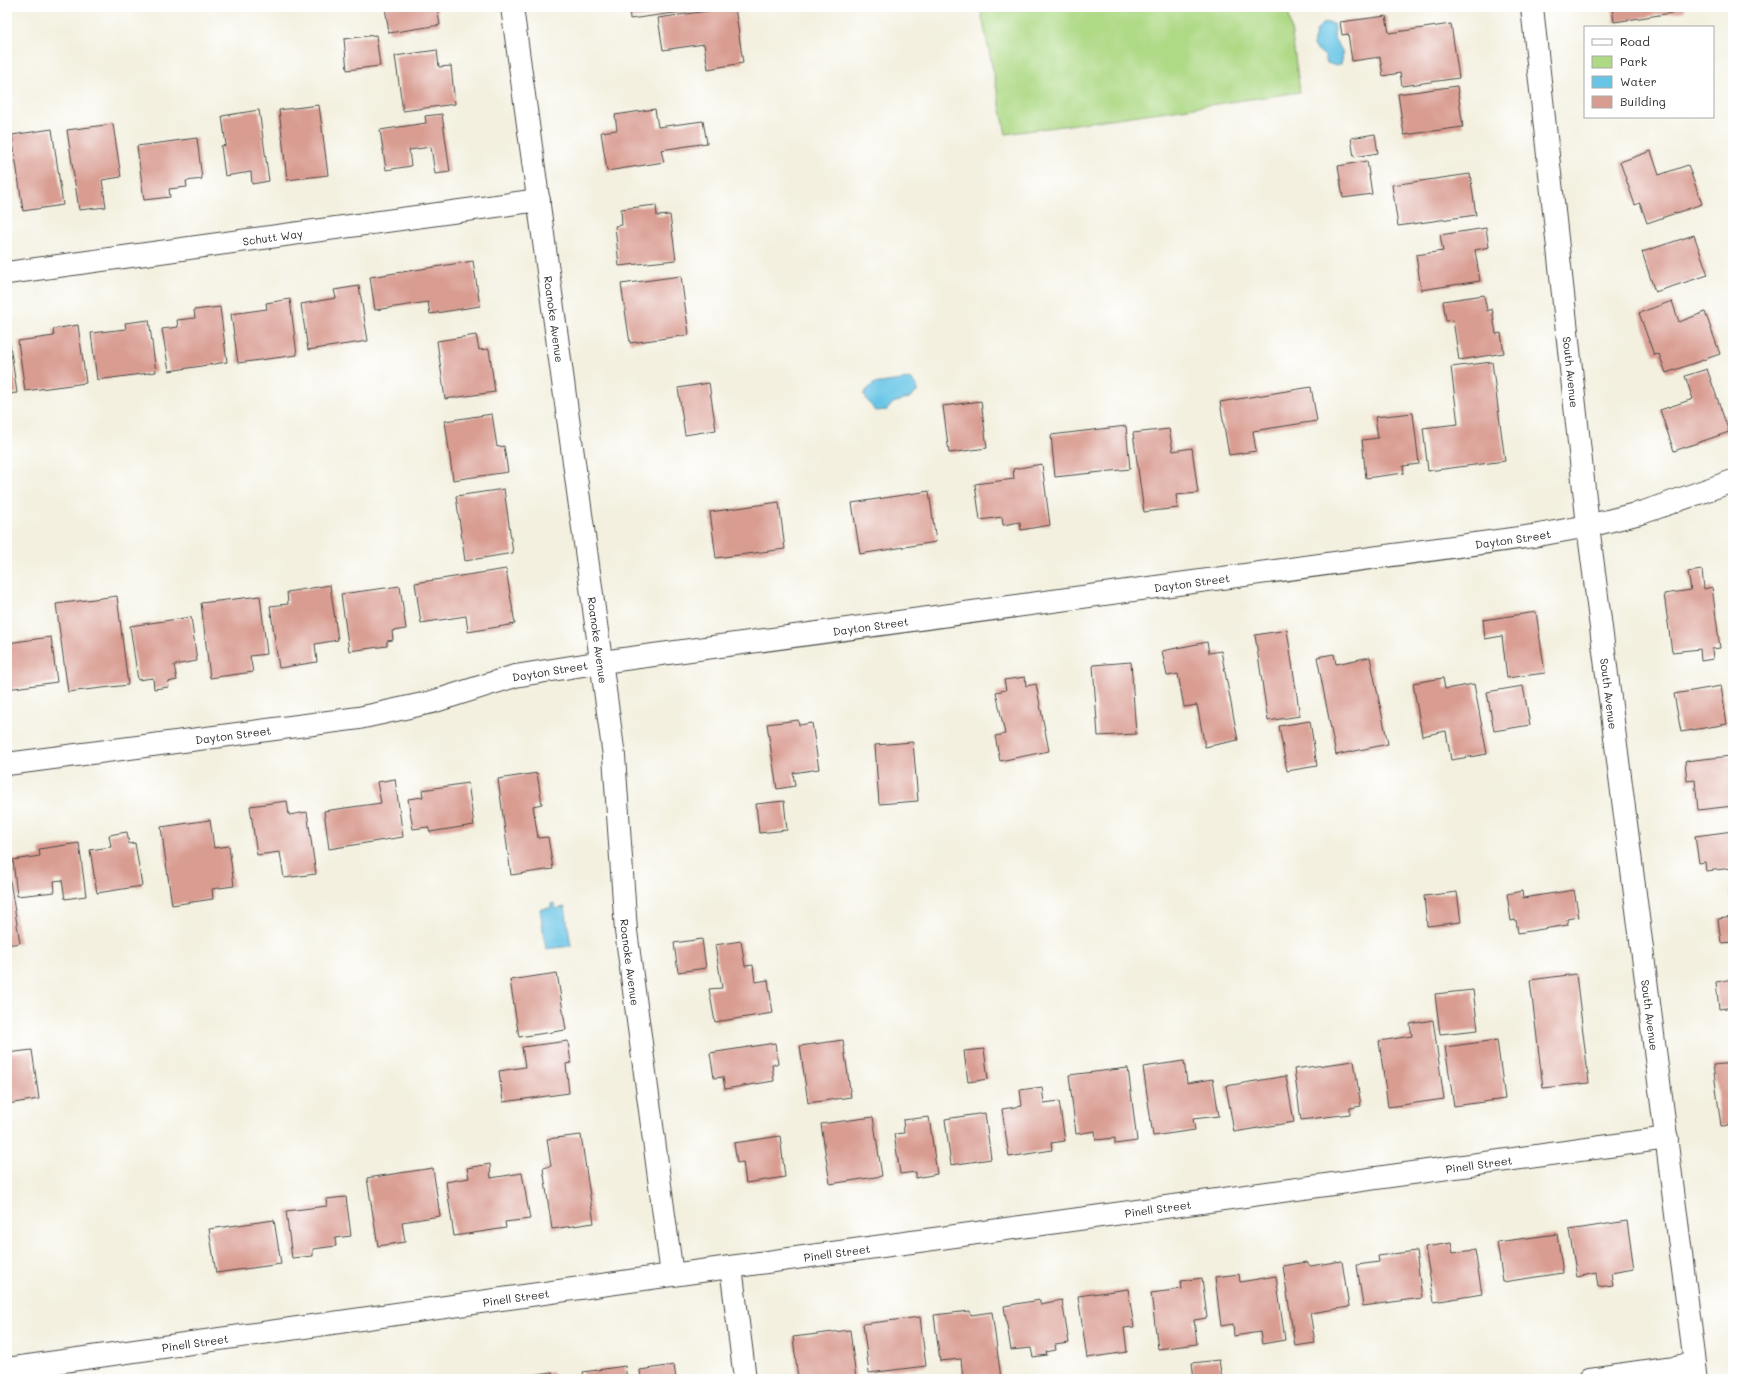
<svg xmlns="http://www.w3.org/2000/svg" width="1740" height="1386" font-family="Mali,sans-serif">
  <rect width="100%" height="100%" fill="#fff"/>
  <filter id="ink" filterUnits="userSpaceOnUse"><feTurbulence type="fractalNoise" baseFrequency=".025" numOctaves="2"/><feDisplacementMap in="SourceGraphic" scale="8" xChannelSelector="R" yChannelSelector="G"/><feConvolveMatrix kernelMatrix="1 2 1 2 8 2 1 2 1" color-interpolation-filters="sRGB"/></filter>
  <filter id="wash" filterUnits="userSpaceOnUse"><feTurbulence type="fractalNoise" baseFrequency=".012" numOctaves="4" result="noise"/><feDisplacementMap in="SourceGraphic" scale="16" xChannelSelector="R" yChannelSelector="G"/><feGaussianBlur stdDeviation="0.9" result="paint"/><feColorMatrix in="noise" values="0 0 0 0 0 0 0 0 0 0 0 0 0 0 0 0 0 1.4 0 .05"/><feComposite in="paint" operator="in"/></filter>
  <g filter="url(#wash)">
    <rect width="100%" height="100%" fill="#f3f0df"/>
    <path fill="#aed985" stroke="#6c8258" d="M 980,7 L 1288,7 L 1300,92 L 1006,134 Z"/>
    <path fill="#68c5e6" stroke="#4a7888" d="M 1327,23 L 1333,24 L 1335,28 L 1334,38 C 1339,48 1346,50 1341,64 L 1336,66 L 1327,63 L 1325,56 L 1313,46 L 1316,32 L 1322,24 Z
      M 908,379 L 913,381 L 917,385 L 917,392 L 909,398 L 893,403 L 887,410 L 875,411 L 863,394 L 873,384 Z
      M 554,903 L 555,909 L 565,907 L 571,946 L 546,949 L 540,909 L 551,908 L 551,904 Z"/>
    <g id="blocks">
      <path fill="#d99c91" d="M 385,7 L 437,7 L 440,25 L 389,33 Z
        M 629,7 L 711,7 L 711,8 L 630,19 Z
        M 735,7 L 743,63 L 708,69 L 704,44 L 663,50 L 658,18 Z
        M 1612,7 L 1684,7 L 1685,11 L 1614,22 Z
        M 1386,16 L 1389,33 L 1451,24 L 1459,78 L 1402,86 L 1400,73 L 1383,76 L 1380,57 L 1352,61 L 1348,34 L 1342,35 L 1340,22 Z
        M 376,35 L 380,66 L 347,70 L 344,39 Z
        M 437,50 L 439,67 L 451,66 L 455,104 L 403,111 L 395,56 Z
        M 1457,86 L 1463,127 L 1404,135 L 1398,94 Z
        M 319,105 L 328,175 L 287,180 L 279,110 Z
        M 655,109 L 658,127 L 703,121 L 707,143 L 661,150 L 664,162 L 607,171 L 601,132 L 617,130 L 615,115 Z
        M 259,110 L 269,181 L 252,184 L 251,172 L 225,176 L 221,146 L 226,145 L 222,116 Z
        M 442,114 L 450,172 L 435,174 L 431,147 L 409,150 L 411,166 L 386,170 L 380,130 L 426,123 L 425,116 Z
        M 113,124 L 121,177 L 102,180 L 106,207 L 79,210 L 67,130 Z
        M 52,129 L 63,205 L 23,211 L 12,135 Z
        M 1375,134 L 1378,153 L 1354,157 L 1351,138 Z
        M 197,138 L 202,179 L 186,181 L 187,187 L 169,189 L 170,197 L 144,200 L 137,146 Z
        M 1651,151 L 1659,175 L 1688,165 L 1702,204 L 1647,223 L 1640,203 L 1635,205 L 1620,162 Z
        M 1367,161 L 1372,194 L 1343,198 L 1338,166 Z
        M 1470,174 L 1476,215 L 1398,226 L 1392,185 Z
        M 656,205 L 657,216 L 670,215 L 676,260 L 619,266 L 615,226 L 622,225 L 621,209 Z
        M 1486,228 L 1489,247 L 1475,250 L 1480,281 L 1421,290 L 1416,255 L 1443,251 L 1440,235 Z
        M 1694,235 L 1708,275 L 1655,292 L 1642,252 Z
        M 473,261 L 480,306 L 430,314 L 428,302 L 375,310 L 370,277 Z
        M 681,276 L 689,335 L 630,343 L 621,284 Z
        M 359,286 L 368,341 L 308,350 L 301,304 L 336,298 L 334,290 Z
        M 1484,295 L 1487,311 L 1492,309 L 1496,334 L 1501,333 L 1504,353 L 1459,360 L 1453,320 L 1446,321 L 1443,301 Z
        M 290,299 L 297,355 L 238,363 L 231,314 L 267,309 L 266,303 Z
        M 1672,301 L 1679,322 L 1705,312 L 1720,354 L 1666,373 L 1659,354 L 1654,355 L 1639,313 Z
        M 220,307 L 227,362 L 169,371 L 162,329 L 178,327 L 177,320 L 195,318 L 194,310 Z
        M 149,320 L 156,372 L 97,380 L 91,333 L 126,329 L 125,323 Z
        M 78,325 L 86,383 L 25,391 L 18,341 L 54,336 L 53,329 Z
        M 476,335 L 479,350 L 489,349 L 495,392 L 445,399 L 437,341 Z
        M 7,338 L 9,338 L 17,393 L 7,394 Z
        M 1492,362 L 1505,461 L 1428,471 L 1423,428 L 1458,424 L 1451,367 Z
        M 1707,369 L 1729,432 L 1674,451 L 1660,410 L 1693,399 L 1685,376 Z
        M 709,383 L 716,430 L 685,435 L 678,388 Z
        M 1311,387 L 1317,421 L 1253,431 L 1256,451 L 1229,455 L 1220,402 Z
        M 981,401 L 987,448 L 949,453 L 943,406 Z
        M 1413,413 L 1419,464 L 1403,466 L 1404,473 L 1366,478 L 1362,440 L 1378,438 L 1375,417 Z
        M 492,414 L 497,447 L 504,446 L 508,472 L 453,480 L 445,421 Z
        M 1126,426 L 1130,469 L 1055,477 L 1051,435 Z
        M 1169,429 L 1173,451 L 1192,448 L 1198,493 L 1176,495 L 1178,508 L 1144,512 L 1133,433 Z
        M 1042,464 L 1050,525 L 1021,530 L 1020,522 L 1003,525 L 1002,517 L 980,520 L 975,484 L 1014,479 L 1013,469 Z
        M 504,489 L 513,553 L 465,561 L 456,496 Z
        M 929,491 L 936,542 L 860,554 L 852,503 Z
        M 779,502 L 785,549 L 716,558 L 710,512 Z
        M 506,569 L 515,624 L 468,632 L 466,616 L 421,623 L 415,583 Z
        M 1702,570 L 1704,589 L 1712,587 L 1720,648 L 1712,649 L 1713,659 L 1701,661 L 1700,649 L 1672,652 L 1664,594 L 1691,590 L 1688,572 Z
        M 330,585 L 338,640 L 315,644 L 317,662 L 279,668 L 270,606 L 288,604 L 287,592 Z
        M 400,586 L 406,629 L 392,631 L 393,640 L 387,641 L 387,646 L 349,651 L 341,594 Z
        M 117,596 L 128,685 L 68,692 L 56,604 Z
        M 260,596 L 267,654 L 250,656 L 253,672 L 210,678 L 201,603 Z
        M 1536,612 L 1545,673 L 1507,678 L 1502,636 L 1485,639 L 1483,620 Z
        M 191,617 L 197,661 L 174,665 L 177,680 L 168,682 L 169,687 L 154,689 L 153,678 L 138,680 L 130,626 Z
        M 1287,630 L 1300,716 L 1268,721 L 1255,635 Z
        M 51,637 L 57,682 L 7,689 L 7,643 Z
        M 1207,642 L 1209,653 L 1221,651 L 1238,740 L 1205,747 L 1197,705 L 1184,707 L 1178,674 L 1167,676 L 1162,651 Z
        M 1334,654 L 1336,664 L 1370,657 L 1388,744 L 1336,755 L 1317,657 Z
        M 1131,662 L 1136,734 L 1098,736 L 1093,665 Z
        M 1025,677 L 1026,686 L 1036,684 L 1049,751 L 1000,761 L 995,736 L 1005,734 L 996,692 L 1006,690 L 1004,680 Z
        M 1443,678 L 1445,689 L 1474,684 L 1487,754 L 1451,760 L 1446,731 L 1422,736 L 1413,683 Z
        M 1523,686 L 1530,725 L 1494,731 L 1487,692 Z
        M 1721,686 L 1727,724 L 1681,732 L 1674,694 Z
        M 798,720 L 799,725 L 812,723 L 819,769 L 793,773 L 795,786 L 777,789 L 767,724 Z
        M 1310,721 L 1317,766 L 1287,771 L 1279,726 Z
        M 913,742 L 918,801 L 879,804 L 875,745 Z
        M 1731,756 L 1733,773 L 1733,806 L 1698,810 L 1695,780 L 1687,781 L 1685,761 Z
        M 537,773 L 542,804 L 533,806 L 538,838 L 548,837 L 553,869 L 511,875 L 498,779 Z
        M 395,779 L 403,837 L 329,849 L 324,811 L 381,803 L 377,782 Z
        M 468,783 L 474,825 L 430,832 L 428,827 L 413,829 L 408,799 L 423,797 L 422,790 Z
        M 287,801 L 289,815 L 307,812 L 316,874 L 284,878 L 280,852 L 257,855 L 250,806 Z
        M 784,801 L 787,830 L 759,833 L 756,804 Z
        M 210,820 L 214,848 L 229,846 L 234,886 L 212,889 L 213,899 L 172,905 L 161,827 Z
        M 1733,831 L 1733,868 L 1706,871 L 1705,862 L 1699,863 L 1695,836 Z
        M 127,832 L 129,844 L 135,843 L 142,886 L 97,893 L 90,850 L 111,847 L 109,835 Z
        M 79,843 L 86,896 L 65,899 L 62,880 L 54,881 L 55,892 L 17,896 L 13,860 L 40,856 L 39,849 Z
        M 7,862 L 20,943 L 7,945 Z
        M 1730,889 L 1733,889 L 1733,910 L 1732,910 Z
        M 1574,890 L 1579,917 L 1567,919 L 1568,925 L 1518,933 L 1516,920 L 1511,921 L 1507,894 L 1522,891 L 1523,898 Z
        M 1457,892 L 1461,922 L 1427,926 L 1424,896 Z
        M 1733,917 L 1733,942 L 1721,943 L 1718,919 Z
        M 702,939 L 706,968 L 678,972 L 674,943 Z
        M 741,941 L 745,966 L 753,965 L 755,982 L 768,980 L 773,1013 L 715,1022 L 709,989 L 722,988 L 715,945 Z
        M 557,973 L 566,1030 L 519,1037 L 510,980 Z
        M 1576,974 L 1589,1083 L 1543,1088 L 1530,980 Z
        M 1733,979 L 1733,1007 L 1719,1009 L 1716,982 Z
        M 1473,990 L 1478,1030 L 1440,1034 L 1435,994 Z
        M 1433,1020 L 1444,1099 L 1388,1107 L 1379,1041 L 1412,1036 L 1410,1024 Z
        M 843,1040 L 851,1097 L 808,1103 L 800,1046 Z
        M 1497,1040 L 1505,1099 L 1454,1106 L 1445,1047 Z
        M 568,1041 L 571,1063 L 566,1064 L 569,1093 L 503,1102 L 499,1071 L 525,1067 L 522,1047 Z
        M 775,1043 L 778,1064 L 772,1064 L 774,1081 L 725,1089 L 723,1077 L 714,1078 L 710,1053 Z
        M 984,1049 L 988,1079 L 968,1082 L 964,1051 Z
        M 32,1050 L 39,1099 L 7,1104 L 7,1053 Z
        M 1184,1061 L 1187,1083 L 1213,1079 L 1219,1116 L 1193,1119 L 1195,1130 L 1153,1136 L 1143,1067 Z
        M 1354,1061 L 1361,1106 L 1350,1108 L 1350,1114 L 1301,1120 L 1294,1069 Z
        M 1733,1063 L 1733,1125 L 1721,1126 L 1713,1065 Z
        M 1128,1068 L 1137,1141 L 1115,1144 L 1115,1138 L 1096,1140 L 1095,1131 L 1076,1134 L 1069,1075 Z
        M 1286,1076 L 1294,1122 L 1234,1132 L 1226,1086 Z
        M 1042,1087 L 1044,1103 L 1059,1101 L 1065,1141 L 1051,1143 L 1052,1150 L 1009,1157 L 1002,1109 L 1022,1106 L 1020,1090 Z
        M 985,1113 L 991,1159 L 951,1165 L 945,1119 Z
        M 873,1117 L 882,1176 L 830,1184 L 821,1124 Z
        M 929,1117 L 937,1174 L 916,1178 L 916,1172 L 900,1174 L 894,1134 L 904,1133 L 903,1120 Z
        M 581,1135 L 594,1223 L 552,1229 L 543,1168 L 551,1166 L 547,1139 Z
        M 780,1136 L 785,1177 L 746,1183 L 743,1162 L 737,1163 L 734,1143 Z
        M 490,1164 L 491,1178 L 522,1173 L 530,1219 L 505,1222 L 506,1228 L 454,1236 L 446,1182 L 469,1178 L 467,1168 Z
        M 433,1168 L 440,1216 L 402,1222 L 405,1242 L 378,1246 L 367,1178 Z
        M 346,1197 L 351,1236 L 335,1238 L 336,1246 L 313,1249 L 313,1256 L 292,1258 L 286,1211 L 327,1206 L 326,1199 Z
        M 274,1220 L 281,1264 L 216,1273 L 209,1229 Z
        M 1627,1221 L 1634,1269 L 1611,1273 L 1613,1285 L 1598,1287 L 1596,1273 L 1577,1277 L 1569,1230 Z
        M 1557,1234 L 1563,1273 L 1503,1282 L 1497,1242 Z
        M 1451,1243 L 1453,1253 L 1475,1250 L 1482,1294 L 1434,1302 L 1425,1247 Z
        M 1416,1251 L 1422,1298 L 1363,1306 L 1357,1265 L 1379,1262 L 1378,1256 Z
        M 1342,1261 L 1349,1307 L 1310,1313 L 1315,1343 L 1295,1346 L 1283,1266 L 1307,1262 L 1310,1266 Z
        M 1239,1274 L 1240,1282 L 1276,1276 L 1285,1340 L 1262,1344 L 1260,1332 L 1234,1336 L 1233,1324 L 1221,1326 L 1215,1277 Z
        M 1202,1278 L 1207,1318 L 1194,1320 L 1197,1344 L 1158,1349 L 1151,1293 L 1182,1289 L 1181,1281 Z
        M 1128,1289 L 1134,1327 L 1124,1328 L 1127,1352 L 1087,1358 L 1078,1296 Z
        M 1040,1300 L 1040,1304 L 1062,1300 L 1069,1343 L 1055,1345 L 1056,1350 L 1046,1352 L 1047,1355 L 1033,1357 L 1031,1348 L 1011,1350 L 1004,1306 Z
        M 970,1311 L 971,1315 L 992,1312 L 1001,1378 L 963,1379 L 961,1359 L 940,1361 L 934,1315 Z
        M 920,1317 L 926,1366 L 869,1373 L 863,1324 Z
        M 850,1330 L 856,1379 L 798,1379 L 793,1337 Z
        M 1219,1360 L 1222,1379 L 1194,1379 L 1192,1363 Z
        M 674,1365 L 676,1379 L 641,1379 L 640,1370 Z
        M 625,1366 L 627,1379 L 584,1379 L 583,1372 Z
        M 552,1372 L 553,1379 L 512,1379 L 512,1378 Z"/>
    </g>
  </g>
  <g filter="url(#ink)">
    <use href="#blocks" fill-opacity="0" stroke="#494946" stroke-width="1"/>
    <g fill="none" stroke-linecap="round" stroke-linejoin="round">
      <defs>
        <g id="minor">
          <path id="s1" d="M 512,7 L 614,756 L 626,931 L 672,1275"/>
          <path id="s2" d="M 1532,7 L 1588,526 L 1697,1379"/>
          <path id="s3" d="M 7,273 L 539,200"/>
          <path id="s4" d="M 7,764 L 359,718 L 432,702 L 515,676 L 602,662 L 1533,536 L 1588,526 L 1644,512 L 1733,481"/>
          <path d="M 731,1267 L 745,1379"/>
          <path id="s5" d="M 7,1369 L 672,1275 L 1667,1138"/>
          <path d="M 1590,1379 L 1695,1364"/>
        </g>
      </defs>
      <use href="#minor" stroke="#494946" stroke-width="24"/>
      <use href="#minor" stroke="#fff" stroke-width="22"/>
    </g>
  </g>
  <g text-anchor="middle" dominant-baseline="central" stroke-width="4" stroke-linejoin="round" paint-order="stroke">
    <g font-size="11" fill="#2b2b2b" stroke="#fff">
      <text stroke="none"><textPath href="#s3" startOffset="268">Schutt Way</textPath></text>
      <text stroke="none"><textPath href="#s1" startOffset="315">Roanoke Avenue</textPath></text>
      <text stroke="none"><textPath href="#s2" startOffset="367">South Avenue</textPath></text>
      <text stroke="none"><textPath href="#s4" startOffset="1524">Dayton Street</textPath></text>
      <text stroke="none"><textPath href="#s4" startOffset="1200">Dayton Street</textPath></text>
      <text stroke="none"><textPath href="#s4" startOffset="876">Dayton Street</textPath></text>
      <text stroke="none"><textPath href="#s1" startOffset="639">Roanoke Avenue</textPath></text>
      <text stroke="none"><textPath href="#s4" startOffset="552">Dayton Street</textPath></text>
      <text stroke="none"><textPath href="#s2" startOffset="691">South Avenue</textPath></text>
      <text stroke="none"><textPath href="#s4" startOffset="228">Dayton Street</textPath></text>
      <text stroke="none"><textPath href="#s1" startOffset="963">Roanoke Avenue</textPath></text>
      <text stroke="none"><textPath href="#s2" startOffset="1015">South Avenue</textPath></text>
      <text stroke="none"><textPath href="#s5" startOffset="1486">Pinell Street</textPath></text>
      <text stroke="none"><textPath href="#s5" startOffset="1162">Pinell Street</textPath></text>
      <text stroke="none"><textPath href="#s5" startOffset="838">Pinell Street</textPath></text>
      <text stroke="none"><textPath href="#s5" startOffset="514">Pinell Street</textPath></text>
      <text stroke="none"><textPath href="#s5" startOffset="190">Pinell Street</textPath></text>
    </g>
  </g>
  <rect width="1740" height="1386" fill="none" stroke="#fff" stroke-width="24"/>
  <rect x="1584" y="26" width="130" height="92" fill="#ffffff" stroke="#aaaaaa"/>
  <rect x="1592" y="39" width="20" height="6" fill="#ffffff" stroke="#aaaaaa"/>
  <text x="1620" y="46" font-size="12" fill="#2b2b2b">Road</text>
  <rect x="1592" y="56" width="20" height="12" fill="#aed985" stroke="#aaaaaa"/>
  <text x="1620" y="66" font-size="12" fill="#2b2b2b">Park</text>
  <rect x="1592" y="76" width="20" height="12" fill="#68c5e6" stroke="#aaaaaa"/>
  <text x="1620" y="86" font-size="12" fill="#2b2b2b">Water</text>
  <rect x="1592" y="96" width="20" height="12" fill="#d99c91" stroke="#aaaaaa"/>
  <text x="1620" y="106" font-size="12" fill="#2b2b2b">Building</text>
</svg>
